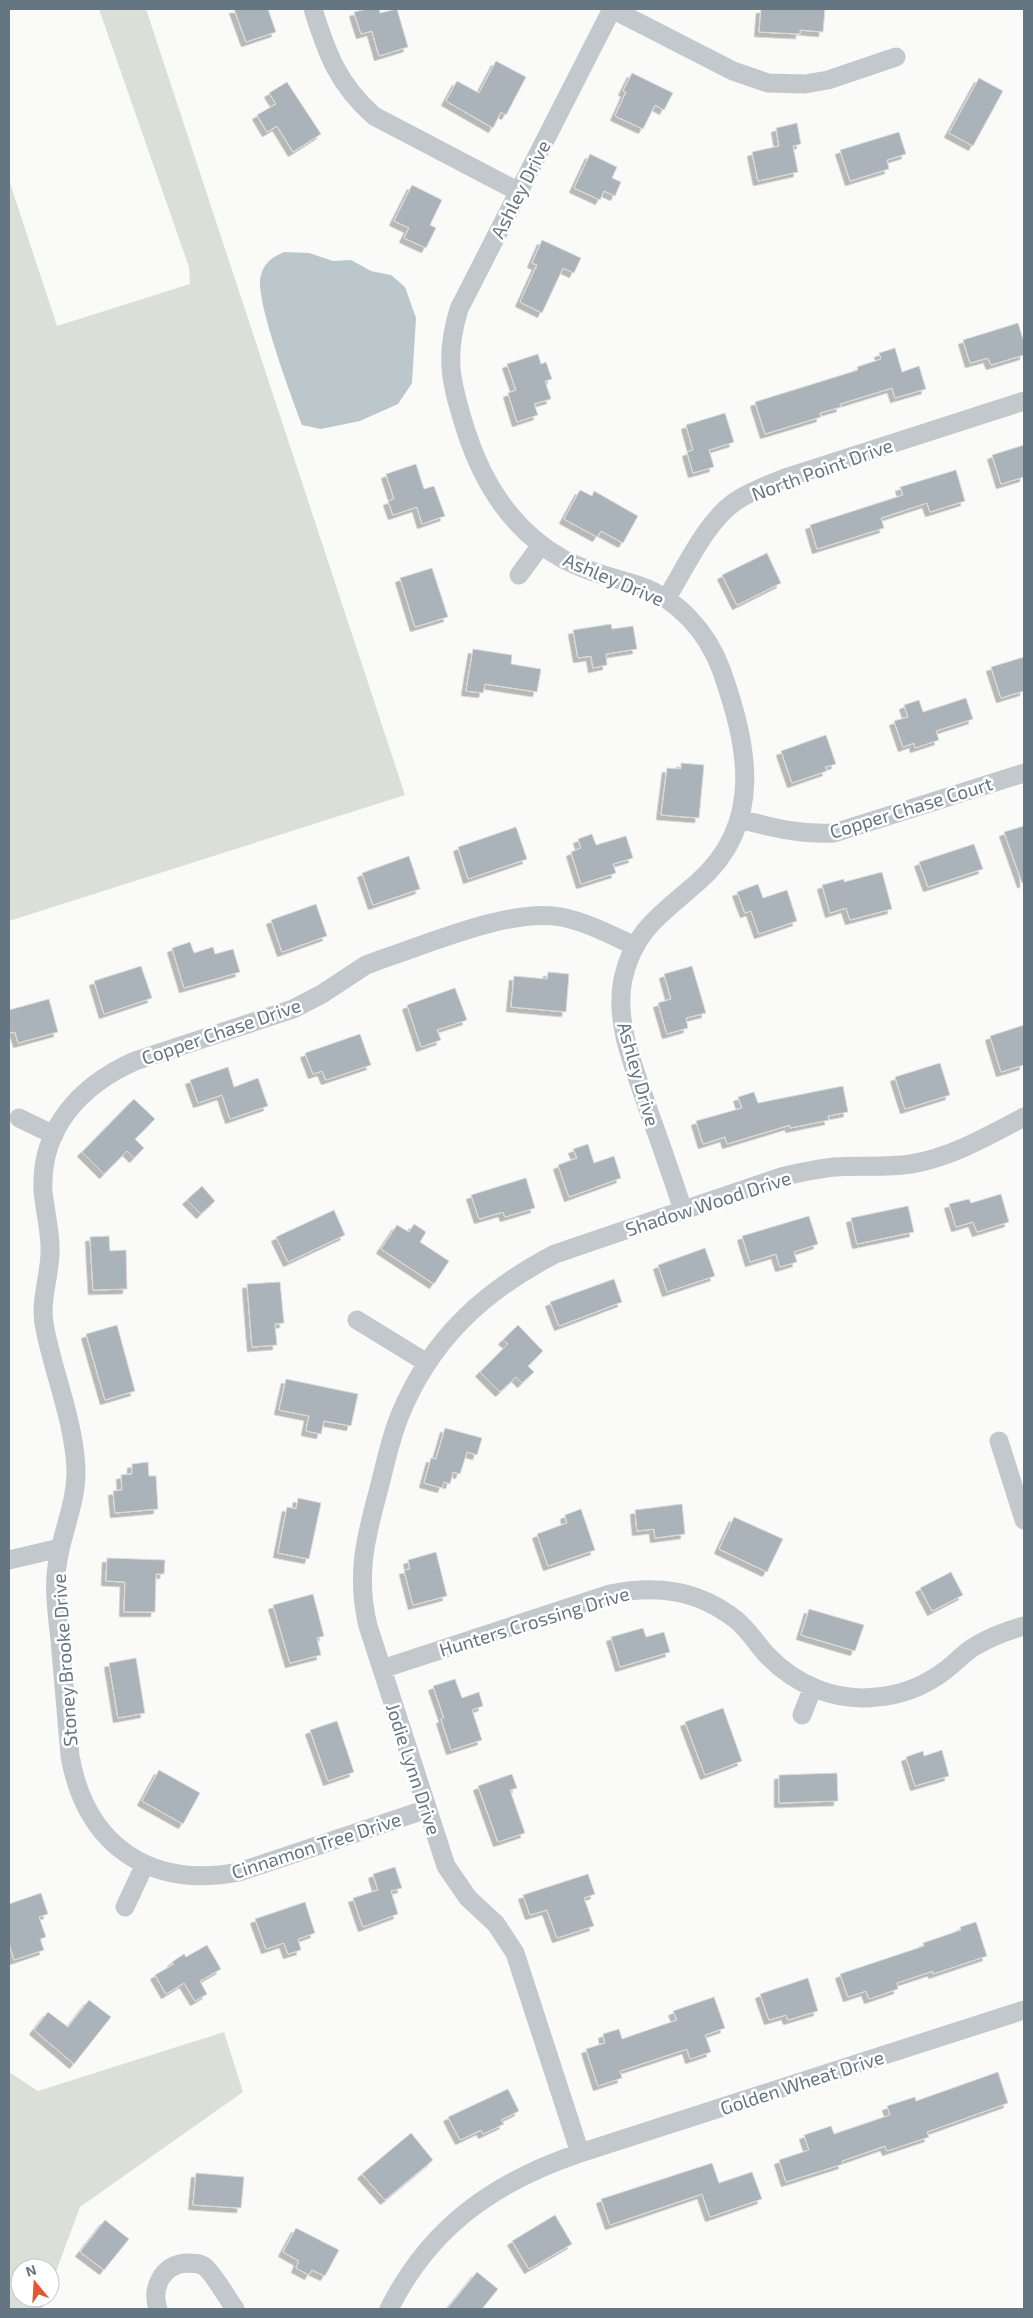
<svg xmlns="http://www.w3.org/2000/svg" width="1033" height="2318" font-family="'Exo 2',sans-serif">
  <defs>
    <filter id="shadow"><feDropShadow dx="-4.5" dy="4.5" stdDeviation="0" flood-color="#0004"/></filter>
  </defs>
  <rect width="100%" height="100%" fill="#fafaf8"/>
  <path fill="#dadfd7" d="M 99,9 L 146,9 L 405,795 L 9,921 L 9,180 L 57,326 L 190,284 L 189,267 Z
    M 224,2032 L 243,2092 L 80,2207 L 50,2288 L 50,2268 L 20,2268 L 20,2298 L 46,2298 L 42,2309 L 9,2309 L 9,2072 L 38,2091 Z"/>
  <path fill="#bbc7cb" d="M 284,252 L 309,253 L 333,261 L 351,260 L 371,271 L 391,275 L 405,287 L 416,318 L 412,383 L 398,404 L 360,421 L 321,429 L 302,425 C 293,400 253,296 261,275 C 265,261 272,258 284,252 Z"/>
  <path fill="#aab3b9" stroke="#dcdcda" filter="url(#shadow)" d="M 234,9 L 268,9 L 276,32 L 246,42 Z
    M 367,9 L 379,9 L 380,13 L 397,9 L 408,47 L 379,56 L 372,31 L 361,34 L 354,12 Z
    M 761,9 L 825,9 L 823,32 L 800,30 L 800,34 L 759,32 Z
    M 496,61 L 526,77 L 506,115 L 501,112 L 493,128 L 446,101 L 457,81 L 479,93 Z
    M 632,73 L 673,93 L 664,110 L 655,105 L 643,129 L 615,116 L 626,92 L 623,91 Z
    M 979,78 L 1003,91 L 973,146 L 949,133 Z
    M 287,82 L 321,134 L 293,152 L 277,126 L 267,132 L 257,115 L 276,104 L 269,93 Z
    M 797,123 L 801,144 L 793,146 L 798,172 L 758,181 L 752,152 L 779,146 L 776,128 Z
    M 899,132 L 906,154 L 887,160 L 889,169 L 850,181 L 840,150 Z
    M 590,154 L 617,167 L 612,178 L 621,182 L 615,196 L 604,191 L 600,200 L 574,188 Z
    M 412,185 L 442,200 L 430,225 L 436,228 L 426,248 L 404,238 L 409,228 L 394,221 Z
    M 542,240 L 581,258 L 574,273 L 563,268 L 542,313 L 520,302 L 537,265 L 532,263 Z
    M 1018,323 L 1024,342 L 1024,355 L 991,365 L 988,358 L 970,363 L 963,340 Z
    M 895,348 L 902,372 L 919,366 L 926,389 L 895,398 L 892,388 L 840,404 L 841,407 L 820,413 L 821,417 L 765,434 L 755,402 L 858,370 L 857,367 L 881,359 L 879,353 Z
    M 538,354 L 541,364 L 546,362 L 552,379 L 545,381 L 551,399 L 534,404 L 538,415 L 517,422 L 508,393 L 516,390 L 507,364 Z
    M 725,413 L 734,442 L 709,450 L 714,467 L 693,473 L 687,452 L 693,450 L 686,425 Z
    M 1024,445 L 1024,477 L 1001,484 L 992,455 Z
    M 416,464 L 424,489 L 434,486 L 445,516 L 422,524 L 417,507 L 393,515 L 388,501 L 394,499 L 386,474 Z
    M 956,470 L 965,501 L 930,512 L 927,503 L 881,518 L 884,528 L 817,549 L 810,525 L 903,495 L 900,487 Z
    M 580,490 L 592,496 L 594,491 L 638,516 L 623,543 L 601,531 L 597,537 L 564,519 Z
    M 767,553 L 781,583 L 737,605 L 722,575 Z
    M 432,568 L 448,617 L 415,627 L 400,578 Z
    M 611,624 L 612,629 L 633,626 L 637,649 L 606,654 L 607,665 L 593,668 L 591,656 L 578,658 L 573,630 Z
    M 473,649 L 512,655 L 511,664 L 541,669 L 537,692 L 485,684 L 483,693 L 466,691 Z
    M 1024,657 L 1024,691 L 1001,698 L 991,667 Z
    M 966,698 L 973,719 L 936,731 L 939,740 L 915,748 L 914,743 L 903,747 L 894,721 L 908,717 L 904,705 L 919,700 L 923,712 Z
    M 826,735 L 836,764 L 825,767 L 827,771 L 792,783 L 781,751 Z
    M 681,763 L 704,765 L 699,818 L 661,815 L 667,768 L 681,769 Z
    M 1024,826 L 1024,883 L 1022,883 L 1004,832 Z
    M 516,827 L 527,859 L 468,879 L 458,847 Z
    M 592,834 L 596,845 L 626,836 L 633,858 L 613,864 L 616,873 L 581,884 L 571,852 L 581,848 L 578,839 Z
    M 974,844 L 983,869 L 928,887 L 919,862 Z
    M 409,856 L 420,889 L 373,905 L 362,873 Z
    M 882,872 L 892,909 L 850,920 L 846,908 L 830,913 L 822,885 L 844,879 L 844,882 Z
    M 758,884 L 763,898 L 787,890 L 797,921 L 759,934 L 751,911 L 745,913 L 737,892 Z
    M 316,904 L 327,936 L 282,952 L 271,920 Z
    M 190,942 L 194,953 L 213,947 L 215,954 L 233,949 L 240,972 L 184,988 L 172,948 Z
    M 141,966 L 152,998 L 104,1014 L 94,981 Z
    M 692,966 L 706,1013 L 686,1018 L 688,1028 L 667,1034 L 658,1003 L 671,999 L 664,974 Z
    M 548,972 L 569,974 L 566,1012 L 511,1007 L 514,976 L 547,979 Z
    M 455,988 L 467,1020 L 437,1030 L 441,1040 L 421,1047 L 407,1005 Z
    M 49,999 L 58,1032 L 18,1043 L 15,1032 L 9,1033 L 9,1010 Z
    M 1024,1025 L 1024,1065 L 1001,1072 L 990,1036 Z
    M 360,1034 L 371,1065 L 326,1080 L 322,1071 L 313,1074 L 305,1053 Z
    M 940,1063 L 950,1095 L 905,1109 L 895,1077 Z
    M 228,1067 L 234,1087 L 258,1078 L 268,1106 L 230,1119 L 222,1095 L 198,1103 L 190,1080 Z
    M 843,1086 L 848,1112 L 828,1116 L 829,1120 L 790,1128 L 790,1125 L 727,1144 L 725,1137 L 703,1144 L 696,1121 L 742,1108 L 738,1097 L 754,1092 L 758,1103 Z
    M 134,1099 L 155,1119 L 135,1139 L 144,1148 L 134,1158 L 127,1151 L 104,1174 L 82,1152 Z
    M 588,1144 L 594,1163 L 614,1156 L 621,1178 L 569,1197 L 558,1165 L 577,1158 L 573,1149 Z
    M 526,1178 L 535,1208 L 505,1217 L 503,1212 L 479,1219 L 471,1195 Z
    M 202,1186 L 215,1201 L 201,1214 L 187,1200 Z
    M 1001,1194 L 1009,1222 L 977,1232 L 973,1222 L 956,1227 L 949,1204 L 969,1199 L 971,1203 Z
    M 908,1206 L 914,1232 L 857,1244 L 851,1218 Z
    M 334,1210 L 345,1235 L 288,1262 L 276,1237 Z
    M 809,1216 L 818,1244 L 794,1252 L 797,1262 L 780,1267 L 776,1254 L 750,1262 L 742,1236 Z
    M 414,1224 L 426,1232 L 420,1242 L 449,1261 L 434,1284 L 381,1249 L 397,1225 L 409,1232 Z
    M 109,1236 L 110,1251 L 126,1250 L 127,1289 L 93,1290 L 90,1237 Z
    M 705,1248 L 715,1276 L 667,1292 L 658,1265 Z
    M 614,1279 L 622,1302 L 559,1326 L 550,1302 Z
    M 280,1282 L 284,1323 L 275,1324 L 277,1345 L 252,1347 L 247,1284 Z
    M 117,1325 L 135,1391 L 105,1400 L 86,1334 Z
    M 518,1325 L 543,1351 L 528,1366 L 534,1372 L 522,1383 L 516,1377 L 500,1392 L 480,1372 L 508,1344 L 503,1340 Z
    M 286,1379 L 358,1394 L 351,1426 L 324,1421 L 321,1434 L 306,1431 L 309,1416 L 279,1410 Z
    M 445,1428 L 482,1438 L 477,1455 L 467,1452 L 460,1474 L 453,1472 L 450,1484 L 444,1482 L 442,1488 L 424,1483 L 431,1458 L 436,1459 Z
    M 148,1462 L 149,1476 L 156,1476 L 158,1509 L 115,1513 L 113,1491 L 122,1490 L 121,1475 L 132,1474 L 132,1464 Z
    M 298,1498 L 321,1503 L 309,1559 L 278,1553 L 287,1507 L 296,1509 Z
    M 682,1504 L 685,1534 L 655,1538 L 654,1529 L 637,1531 L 635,1510 Z
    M 581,1509 L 595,1550 L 548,1566 L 537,1534 L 567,1523 L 565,1515 Z
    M 734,1517 L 783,1539 L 767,1572 L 719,1549 Z
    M 436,1552 L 447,1596 L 413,1605 L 404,1570 L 410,1569 L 408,1560 Z
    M 107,1558 L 165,1560 L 164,1574 L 156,1574 L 155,1612 L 124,1612 L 125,1582 L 106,1581 Z
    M 951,1572 L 963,1595 L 932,1611 L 920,1588 Z
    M 313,1594 L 324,1636 L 317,1638 L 321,1655 L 290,1663 L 273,1605 Z
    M 809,1609 L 864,1625 L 855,1651 L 801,1635 Z
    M 643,1628 L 646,1637 L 664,1632 L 670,1652 L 620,1667 L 611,1637 Z
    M 136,1658 L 145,1713 L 118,1718 L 109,1663 Z
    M 455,1679 L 462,1698 L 479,1692 L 483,1706 L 472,1710 L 482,1740 L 451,1750 L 441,1719 L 444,1718 L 433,1686 Z
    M 723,1708 L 742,1761 L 705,1775 L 685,1722 Z
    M 337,1721 L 354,1772 L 328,1781 L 310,1730 Z
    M 942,1750 L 949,1776 L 915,1786 L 906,1757 L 923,1751 L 924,1756 Z
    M 159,1770 L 200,1793 L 183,1824 L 142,1801 Z
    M 837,1773 L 838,1801 L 779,1803 L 779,1775 Z
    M 512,1774 L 517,1788 L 510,1790 L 525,1833 L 498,1842 L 478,1786 Z
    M 395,1867 L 402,1888 L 391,1891 L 398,1914 L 363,1927 L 353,1898 L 378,1890 L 373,1874 Z
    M 588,1874 L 595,1894 L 584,1898 L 594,1926 L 557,1938 L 547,1910 L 530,1915 L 523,1895 Z
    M 41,1893 L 48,1914 L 39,1917 L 46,1937 L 40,1939 L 44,1950 L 14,1960 L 9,1943 L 9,1904 Z
    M 305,1902 L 315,1933 L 298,1939 L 301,1950 L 288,1954 L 284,1943 L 266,1949 L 255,1919 Z
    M 976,1922 L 987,1956 L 933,1974 L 933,1971 L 897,1983 L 898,1989 L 869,1999 L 866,1991 L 848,1997 L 840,1974 L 924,1946 L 923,1943 L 961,1930 L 960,1927 Z
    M 207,1945 L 221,1969 L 200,1981 L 207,1994 L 195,2001 L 184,1983 L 166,1994 L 155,1975 L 174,1964 L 172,1962 L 184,1954 L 186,1957 Z
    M 808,1978 L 818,2011 L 788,2020 L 786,2015 L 769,2020 L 760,1994 Z
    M 714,1997 L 725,2028 L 705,2035 L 711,2052 L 690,2059 L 687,2049 L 620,2071 L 622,2078 L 598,2086 L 586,2049 L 605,2043 L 603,2034 L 619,2029 L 622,2039 L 677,2020 L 673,2011 Z
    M 89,2000 L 111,2017 L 74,2064 L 34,2030 L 48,2012 L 68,2027 Z
    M 998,2072 L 1008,2103 L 927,2132 L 929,2137 L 887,2151 L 885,2146 L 842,2161 L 843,2164 L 786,2182 L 779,2160 L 809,2150 L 804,2135 L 831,2126 L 834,2134 L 890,2115 L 887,2106 L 915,2097 L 916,2101 Z
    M 508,2089 L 519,2111 L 501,2120 L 504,2124 L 483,2134 L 481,2130 L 460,2140 L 448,2117 Z
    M 411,2133 L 433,2160 L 385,2200 L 362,2174 Z
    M 712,2163 L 719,2183 L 752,2172 L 762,2199 L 710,2217 L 702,2194 L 610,2225 L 601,2199 Z
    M 196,2173 L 244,2177 L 241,2208 L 193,2205 Z
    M 555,2215 L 572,2244 L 529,2269 L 512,2241 Z
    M 105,2220 L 129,2239 L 104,2270 L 80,2252 Z
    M 296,2228 L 339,2250 L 325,2276 L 312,2270 L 309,2275 L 296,2268 L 299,2261 L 283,2252 Z
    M 477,2272 L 498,2289 L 482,2309 L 447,2309 Z"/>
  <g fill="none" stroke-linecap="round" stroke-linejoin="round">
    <path stroke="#c3c8cc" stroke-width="19" d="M 313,9 C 327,54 338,84 374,116 L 519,192
      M 612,9 L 459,309 C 444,358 451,383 466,431 C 483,484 513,531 563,559 C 587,572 613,577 640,586 C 678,599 707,632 721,669 C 747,743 766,822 698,882 C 663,913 634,929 623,979 C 614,1024 635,1069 649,1112 C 661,1144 672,1177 683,1210
      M 612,9 L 733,71 L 768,83 L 805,84 L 828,80 L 896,57
      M 519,575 L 541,545
      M 666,599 C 685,569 706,521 736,501 C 751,491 768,485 785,478 L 1024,401
      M 739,819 C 771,827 800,835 834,833 L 1024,773
      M 19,1118 L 54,1135
      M 357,1320 L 427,1363
      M 999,1441 L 1024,1520
      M 9,1560 L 60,1548
      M 382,1669 L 610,1594 C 656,1585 696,1589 735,1619 C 748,1629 756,1643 767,1655 C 795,1685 836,1702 877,1697 C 900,1695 924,1686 943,1672 C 953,1665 962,1655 972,1648 C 988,1638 1006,1631 1024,1626
      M 802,1715 L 813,1687
      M 427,1809 L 239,1872 C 150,1889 86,1846 70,1756 C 67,1717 63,1678 60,1640 C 58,1619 54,1597 56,1576 C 58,1539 77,1506 76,1469 C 74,1421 54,1375 45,1329 C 39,1303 49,1280 50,1254 C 51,1233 45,1212 43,1191 C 40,1128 81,1085 135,1061 L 293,1009 L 322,994 L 366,965 L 385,958 C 433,942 512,908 561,917 C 587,922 611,935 635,946
      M 125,1907 L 145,1864
      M 580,2153 L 515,1953 L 496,1924 L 468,1898 L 446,1866 L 368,1626 C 356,1576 365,1540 378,1492 C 385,1466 390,1439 400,1415 C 431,1339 484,1291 555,1254 L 781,1177 C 798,1173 816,1169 834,1167 C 860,1165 885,1168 911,1164 C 952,1157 988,1136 1024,1117
      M 158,2309 C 151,2288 162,2265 186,2263 C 192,2263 200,2263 205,2267 C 213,2273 228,2299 235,2309
      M 389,2309 C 430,2227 494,2182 580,2153 L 1024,2010"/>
  </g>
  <g text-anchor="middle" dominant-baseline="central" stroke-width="5" stroke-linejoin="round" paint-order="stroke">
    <g font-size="19" fill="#657683" stroke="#fff">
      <text transform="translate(520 189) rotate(-63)">Ashley Drive</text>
      <text transform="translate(822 469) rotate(-20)">North Point Drive</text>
      <text transform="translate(614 579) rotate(23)">Ashley Drive</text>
      <text transform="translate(911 807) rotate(-17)">Copper Chase Court</text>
      <text transform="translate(221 1031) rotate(-19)">Copper Chase Drive</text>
      <text transform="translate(639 1074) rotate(74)">Ashley Drive</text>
      <text transform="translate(708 1203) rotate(-18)">Shadow Wood Drive</text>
      <text transform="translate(534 1621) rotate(-17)">Hunters Crossing Drive</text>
      <text transform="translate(64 1660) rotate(-94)">Stoney Brooke Drive</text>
      <text transform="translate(414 1769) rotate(72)">Jodie Lynn Drive</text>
      <text transform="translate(316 1845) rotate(-18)">Cinnamon Tree Drive</text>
      <text transform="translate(802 2082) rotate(-18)">Golden Wheat Drive</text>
    </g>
  </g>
  <rect width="1033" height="2318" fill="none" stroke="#657683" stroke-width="20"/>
  <g transform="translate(35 2283) rotate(342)"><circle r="24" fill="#ffffff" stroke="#c1c8cd"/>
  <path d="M0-4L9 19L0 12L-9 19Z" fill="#e4572e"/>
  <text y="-8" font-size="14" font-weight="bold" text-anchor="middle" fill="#657683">N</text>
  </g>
</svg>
